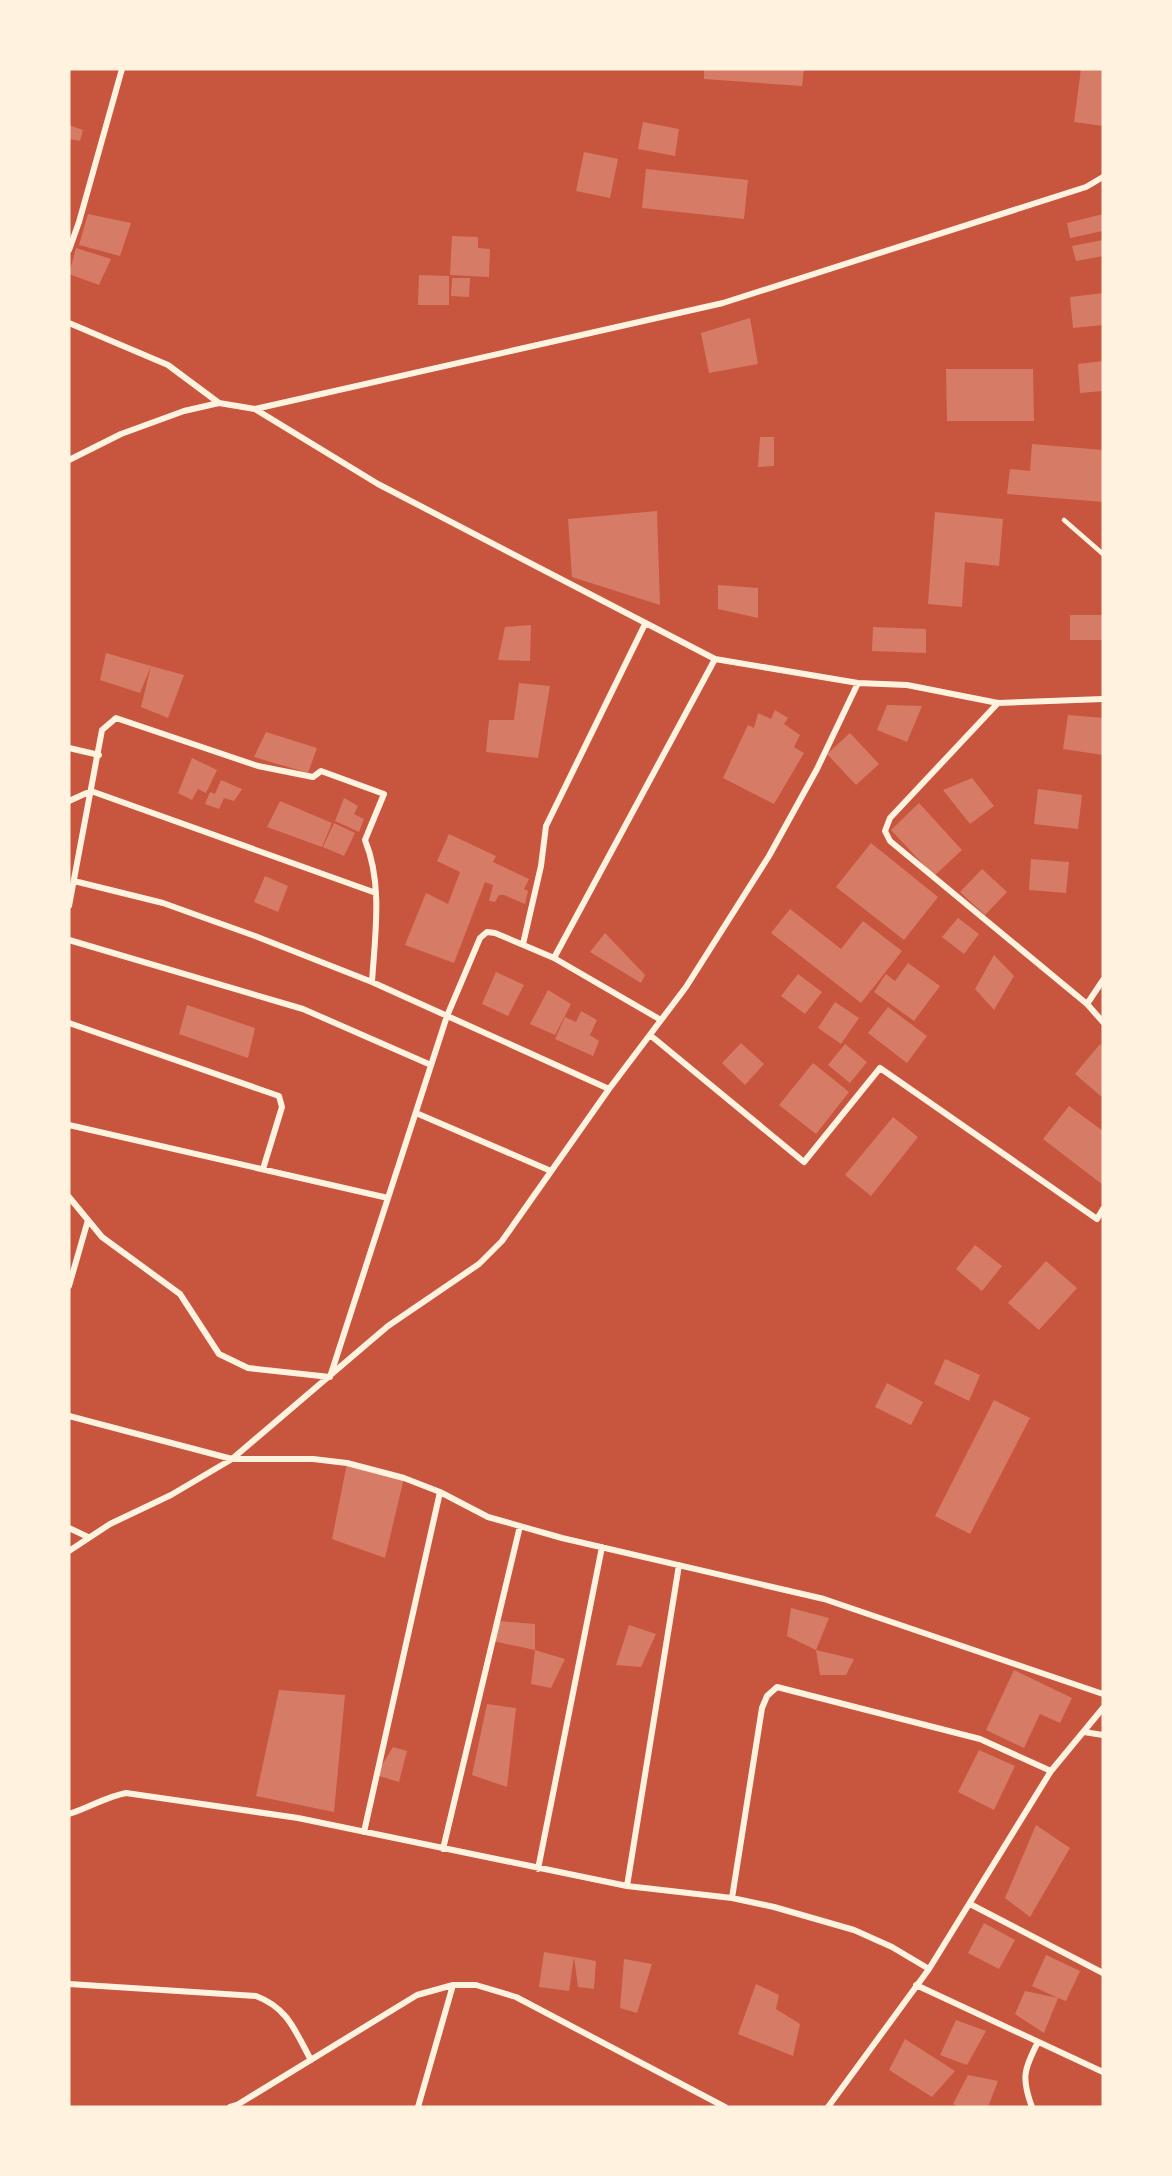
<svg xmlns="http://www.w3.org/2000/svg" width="1172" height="2176" font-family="Cabin,sans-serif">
  <rect width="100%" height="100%" fill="#c8553d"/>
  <path fill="#d67c66" d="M 704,69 L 804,69 L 802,86 L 704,79 Z
    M 1081,69 L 1103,69 L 1103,126 L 1074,122 Z
    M 643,122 L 679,129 L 675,156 L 638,149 Z
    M 69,125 L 83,130 L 80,141 L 69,139 Z
    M 584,152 L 618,159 L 610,198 L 576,191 Z
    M 646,169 L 748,180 L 744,219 L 642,208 Z
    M 88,214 L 131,223 L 120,256 L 79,245 Z
    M 1103,214 L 1103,231 L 1070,238 L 1067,223 Z
    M 452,236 L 478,237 L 478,248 L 490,249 L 489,277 L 450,275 Z
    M 1103,240 L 1103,256 L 1076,261 L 1072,246 Z
    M 76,248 L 111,259 L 99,285 L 69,274 Z
    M 419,275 L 449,276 L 449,305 L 418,305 Z
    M 452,278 L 470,278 L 469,297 L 451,296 Z
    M 1103,293 L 1103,325 L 1073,328 L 1070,297 Z
    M 750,318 L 758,364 L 709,373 L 701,333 Z
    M 1103,361 L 1103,391 L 1080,393 L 1078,364 Z
    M 946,369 L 1033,369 L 1034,421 L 947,421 Z
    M 760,437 L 774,437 L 774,466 L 758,467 Z
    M 1032,444 L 1103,450 L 1103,502 L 1007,494 L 1010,469 L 1030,471 Z
    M 657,511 L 660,605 L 572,577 L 568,519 Z
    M 935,512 L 1003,519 L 999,566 L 965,562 L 962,607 L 928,604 Z
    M 718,585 L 758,588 L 758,618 L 718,609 Z
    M 1070,615 L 1103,615 L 1103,640 L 1070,640 Z
    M 531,625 L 530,661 L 498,660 L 505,627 Z
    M 873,627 L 926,629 L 926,653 L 872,651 Z
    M 106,653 L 151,666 L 184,675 L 168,718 L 141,707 L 151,666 L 140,693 L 100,680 Z
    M 519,683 L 550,686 L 538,758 L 486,752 L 489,720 L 514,720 Z
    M 887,705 L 922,706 L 907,742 L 877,730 Z
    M 775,710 L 788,718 L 784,724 L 800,735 L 794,747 L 804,753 L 774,804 L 723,778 L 748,725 L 754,728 L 758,713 L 771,719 Z
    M 1068,715 L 1103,718 L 1103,755 L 1063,749 Z
    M 266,732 L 317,748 L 308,773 L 254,757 Z
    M 850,733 L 879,764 L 856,785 L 827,754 Z
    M 192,758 L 217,770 L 206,793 L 198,789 L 192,800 L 178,793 Z
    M 972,778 L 994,806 L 970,824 L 943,790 Z
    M 221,780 L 242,789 L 234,801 L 224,798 L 219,809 L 205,804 L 210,792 L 215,794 Z
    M 1038,789 L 1082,795 L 1078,829 L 1034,824 Z
    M 344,798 L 358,806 L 354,814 L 364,819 L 359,832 L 335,821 Z
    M 280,801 L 332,823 L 322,847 L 267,827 Z
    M 919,803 L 962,850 L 934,876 L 891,830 Z
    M 334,823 L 355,833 L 344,856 L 323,847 Z
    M 449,834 L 496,856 L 493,862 L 529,879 L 524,889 L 528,891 L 525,904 L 504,895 L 499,895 L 495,902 L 489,901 L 493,885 L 485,882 L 454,963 L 405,945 L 426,893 L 448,904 L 460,872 L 437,861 Z
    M 871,843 L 938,897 L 904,940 L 836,887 Z
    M 1031,859 L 1069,862 L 1066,893 L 1029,890 Z
    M 982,869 L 1007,892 L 985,915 L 960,892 Z
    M 265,876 L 288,886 L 278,912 L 254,902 Z
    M 790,909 L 841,949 L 863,921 L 902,951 L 861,1003 L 771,933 Z
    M 958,918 L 979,934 L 964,954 L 942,937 Z
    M 605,933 L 645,975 L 641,983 L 590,952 Z
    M 994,955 L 1014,976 L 994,1010 L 975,989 Z
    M 908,963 L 940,986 L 914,1021 L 874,992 L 886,974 L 895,981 Z
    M 496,972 L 524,985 L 508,1016 L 482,1004 Z
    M 798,974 L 822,992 L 805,1014 L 781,996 Z
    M 548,990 L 571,1004 L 555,1035 L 530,1024 Z
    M 835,1002 L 859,1018 L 841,1044 L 818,1028 Z
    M 187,1005 L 255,1028 L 248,1058 L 179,1034 Z
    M 888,1007 L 927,1036 L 907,1063 L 868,1033 Z
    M 581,1011 L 597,1020 L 590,1035 L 599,1041 L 593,1056 L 555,1039 L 565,1017 L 576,1022 Z
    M 741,1043 L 764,1064 L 745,1085 L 722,1063 Z
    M 845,1044 L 867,1062 L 850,1083 L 828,1065 Z
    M 1100,1044 L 1103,1046 L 1103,1098 L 1075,1074 Z
    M 813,1063 L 849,1092 L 816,1134 L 779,1105 Z
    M 1069,1106 L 1103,1131 L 1103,1185 L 1043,1139 Z
    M 893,1117 L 918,1137 L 871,1196 L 845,1175 Z
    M 975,1245 L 1002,1266 L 982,1291 L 956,1269 Z
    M 1046,1261 L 1077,1288 L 1039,1330 L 1008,1303 Z
    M 945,1359 L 980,1375 L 969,1401 L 934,1384 Z
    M 887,1383 L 923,1402 L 911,1425 L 875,1407 Z
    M 994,1400 L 1030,1418 L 970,1534 L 935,1516 Z
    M 347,1463 L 404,1478 L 385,1558 L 332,1539 Z
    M 791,1608 L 829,1618 L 816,1650 L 854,1659 L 846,1675 L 820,1675 L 816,1650 L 787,1636 Z
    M 498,1621 L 535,1624 L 535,1650 L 493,1641 Z
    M 629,1625 L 656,1634 L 641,1667 L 616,1665 Z
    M 535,1650 L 565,1659 L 551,1688 L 531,1684 Z
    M 1014,1670 L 1072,1698 L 1060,1723 L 1040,1714 L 1024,1748 L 986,1730 Z
    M 279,1690 L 345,1695 L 334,1812 L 256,1796 Z
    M 487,1704 L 516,1708 L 507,1787 L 472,1775 Z
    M 393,1747 L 407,1751 L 399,1782 L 376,1775 Z
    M 979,1750 L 1015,1766 L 994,1810 L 958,1792 Z
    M 1036,1825 L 1070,1848 L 1030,1917 L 1005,1898 Z
    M 984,1923 L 1015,1940 L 999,1969 L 968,1953 Z
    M 544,1952 L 574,1957 L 569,1991 L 539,1987 Z
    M 1046,1955 L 1080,1971 L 1066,2001 L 1058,1998 L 1044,2033 L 1015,2014 L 1025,1991 L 1058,1998 L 1032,1986 Z
    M 574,1957 L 596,1961 L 594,1989 L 578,1987 Z
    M 624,1959 L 652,1964 L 637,2013 L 620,2008 Z
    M 756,1984 L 779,1995 L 776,2009 L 800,2024 L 793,2056 L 738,2034 Z
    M 956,2020 L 986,2031 L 967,2065 L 940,2055 Z
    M 905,2039 L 955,2071 L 932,2097 L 889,2070 Z
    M 968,2075 L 998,2081 L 988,2107 L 959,2107 L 953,2104 Z"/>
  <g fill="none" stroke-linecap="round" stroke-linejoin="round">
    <path stroke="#fff3e0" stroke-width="4.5" d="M 1064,520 L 1103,554"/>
    <path stroke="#fff3e0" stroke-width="6" d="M 69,250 L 79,222 L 122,69
      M 69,323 L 168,365 L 219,403
      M 255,409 L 723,303 L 1086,187 L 1103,177
      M 69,460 L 121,434 L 184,411 L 219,403 L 255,409 L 378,484 L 715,659 L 858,683 L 907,685 L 998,703 L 1103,699
      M 998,703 L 890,818 L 885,831 L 890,841 L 1087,1004 L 1103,1022
      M 69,748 L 99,755
      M 69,801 L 91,791 L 376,893
      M 74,881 L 163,903 L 255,936 L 372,982 L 609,1089
      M 69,906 L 102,730 L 116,718 L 258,766 L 313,777 L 321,771 L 384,794 L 365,840 C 383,884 375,935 372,982
      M 69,940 L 303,1009 L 431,1065
      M 523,944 L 541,866 L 546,826 L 645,624
      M 554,958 L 715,659
      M 1087,1004 L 1103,980
      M 69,1023 L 279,1096 L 282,1107 L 263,1169
      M 650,1035 L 804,1162 L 880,1068 L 1097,1219 L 1103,1209
      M 416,1113 L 551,1171
      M 69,1125 L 388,1198
      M 69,1197 L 102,1237 L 180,1294 L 219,1354 L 248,1368 L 330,1377 L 447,1016 L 480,938 L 487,932 L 495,933 L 554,958 L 661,1020
      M 69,1286 L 88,1220
      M 69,1416 L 232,1459 L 313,1459 L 347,1463 L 404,1478 L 440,1492 L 488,1517 L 562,1538 L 824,1599 L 1103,1694
      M 69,1528 L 88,1537
      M 69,1551 L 110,1524 L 171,1495 L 232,1459 L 388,1326 L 479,1264 L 502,1241 L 609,1089 L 686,987 L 769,856 L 817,769 L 858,683
      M 1084,1732 L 1103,1735
      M 69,1814 C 89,1808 105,1797 126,1793 L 298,1818 L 627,1886 L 732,1898 L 774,1907 L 854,1930 L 892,1947 L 929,1969
      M 364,1832 L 440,1492
      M 443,1849 L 520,1526
      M 538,1869 L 602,1547
      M 627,1886 L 679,1565
      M 732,1898 L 762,1708 L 767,1696 L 777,1687 L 980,1739 L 1051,1771
      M 970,1904 L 1103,1973
      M 69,1984 L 256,1996 C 288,2008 295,2031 311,2060
      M 916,1985 L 1103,2072
      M 230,2107 L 237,2105 L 417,1995 L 453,1985 L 476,1985 L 516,1997 L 725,2107
      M 418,2107 L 453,1985
      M 828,2107 L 929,1969 L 1051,1771 L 1103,1708
      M 1032,2107 C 1021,2078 1024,2069 1038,2042"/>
  </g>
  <rect width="1172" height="2176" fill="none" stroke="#fff3e0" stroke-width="141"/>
</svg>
